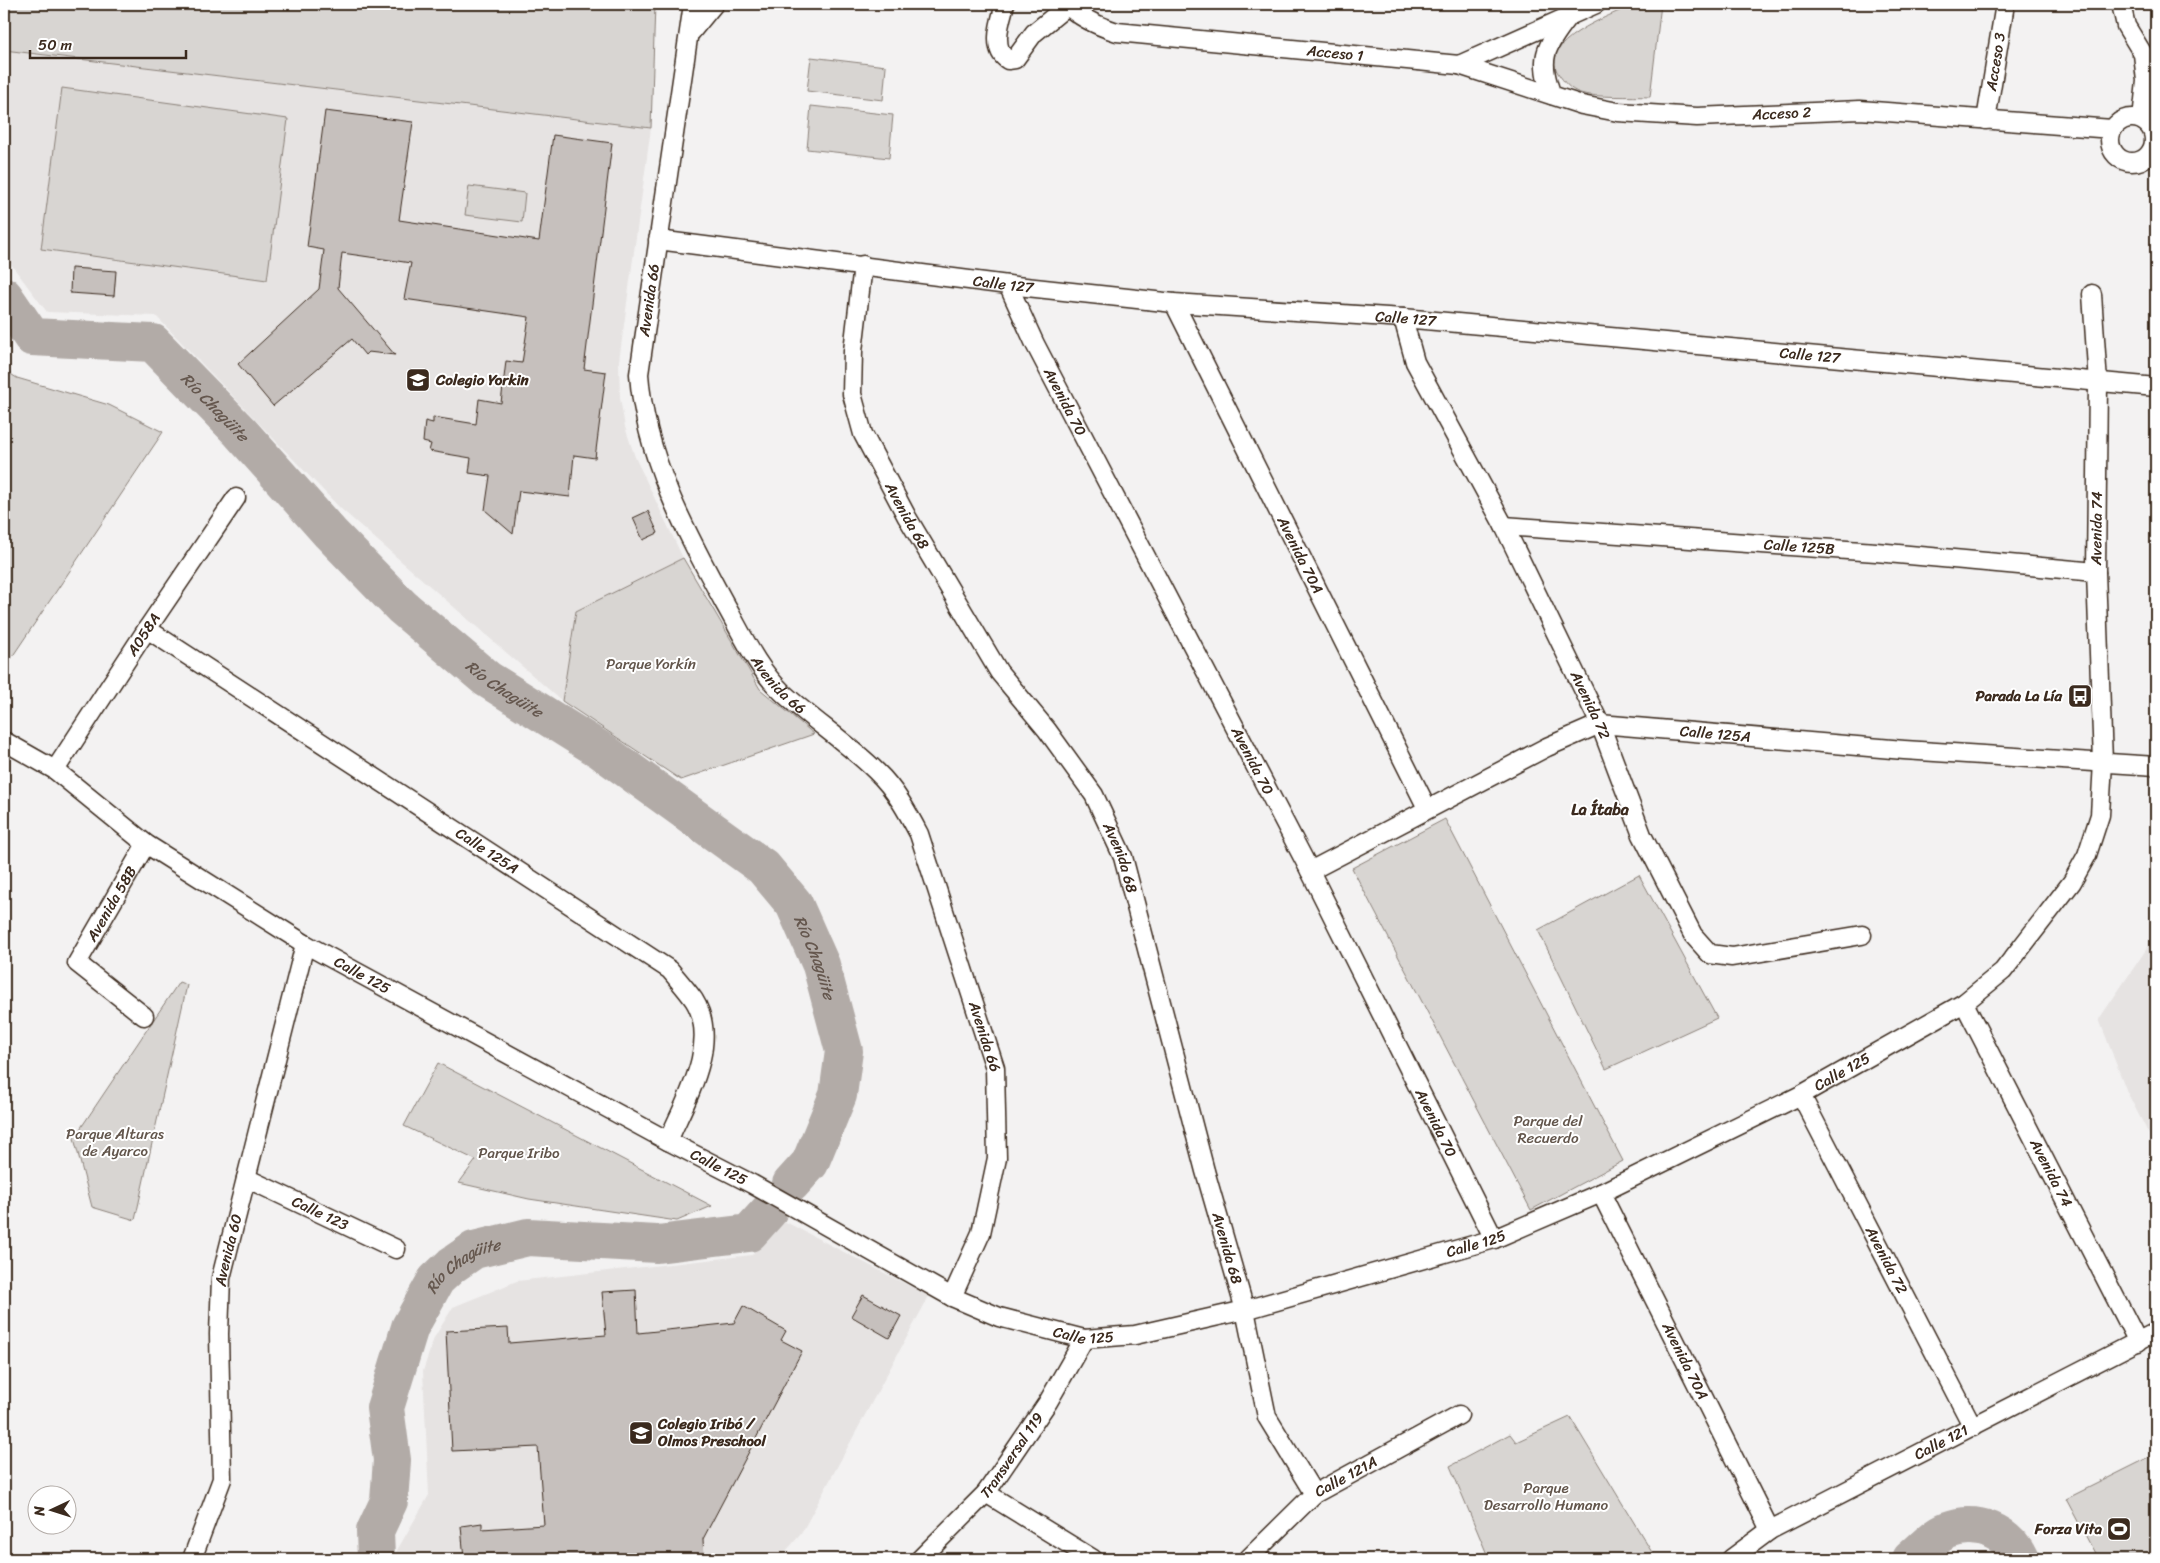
<svg xmlns="http://www.w3.org/2000/svg" width="2160" height="1563" font-family="Sriracha,sans-serif">
  <rect width="100%" height="100%" fill="#f3f2f2"/>
  <filter id="ink" filterUnits="userSpaceOnUse"><feTurbulence type="fractalNoise" baseFrequency=".02" numOctaves="2"/><feDisplacementMap in="SourceGraphic" scale="10" xChannelSelector="R" yChannelSelector="G"/><feConvolveMatrix kernelMatrix="1 2 1 2 8 2 1 2 1" color-interpolation-filters="sRGB"/></filter>
  <g filter="url(#ink)">
    <path fill="#e6e3e2" d="M 4,50 L 651,128 L 619,361 L 620,398 L 625,427 L 635,457 L 683,558 L 576,611 L 562,701 L 340,508 L 156,316 L 47,312 L 4,255 Z
      M 2156,935 L 2156,1148 L 2127,1092 L 2099,1019 Z
      M 778,1218 L 929,1296 L 801,1534 L 779,1559 L 392,1559 L 429,1495 L 423,1371 L 434,1338 L 453,1307 L 517,1281 L 752,1255 Z"/>
    <path fill="#d8d5d2" stroke="#8a8078" d="M 4,4 L 655,4 L 651,128 L 4,50 Z
      M 1636,4 L 1661,4 L 1650,97 C 1632,96 1596,98 1580,93 C 1569,89 1564,82 1558,73 C 1537,40 1616,13 1636,4 Z
      M 811,57 L 886,66 L 883,100 L 807,91 Z
      M 62,88 L 288,119 L 267,280 L 41,249 Z
      M 811,106 L 893,115 L 889,158 L 807,149 Z
      M 469,186 L 525,193 L 522,222 L 465,215 Z
      M 4,370 L 17,378 L 109,405 L 163,432 L 4,669 Z
      M 683,558 L 760,689 L 814,734 L 681,780 L 562,701 L 576,611 Z
      M 1445,819 L 1623,1161 L 1531,1210 L 1352,868 Z
      M 1639,875 L 1717,1018 L 1606,1069 L 1538,930 Z
      M 179,982 L 187,985 L 135,1220 L 92,1207 L 74,1138 Z
      M 438,1063 L 712,1206 L 677,1221 L 529,1199 L 459,1183 L 476,1160 L 404,1126 Z
      M 1570,1417 L 1656,1559 L 1489,1559 L 1450,1466 L 1510,1434 L 1516,1442 Z
      M 2156,1454 L 2156,1559 L 2098,1559 L 2066,1499 Z"/>
    <g fill="none" stroke-linecap="round" stroke-linejoin="round">
      <g stroke="#b2aba7" stroke-width="38">
        <path id="s1" d="M 4,296 L 32,337 L 153,343 L 240,432 L 330,533 L 402,607 L 487,679 L 602,751 L 763,867 L 794,904 L 821,965 L 844,1051 L 838,1095 L 810,1163 L 791,1184"/>
        <path id="s2" d="M 376,1559 L 375,1531 L 389,1501 L 392,1460 L 385,1408 L 410,1327 L 436,1280 L 452,1265 L 474,1250 L 528,1237 L 657,1244 L 749,1233 L 768,1212"/>
        <path d="M 1911,1559 C 1922,1550 1935,1535 1948,1530 C 1977,1519 2008,1532 2020,1559"/>
      </g>
    </g>
    <path fill="#c6c0bd" stroke="#3b2a1e" d="M 325,111 L 413,122 L 399,220 L 539,241 L 553,135 L 612,143 L 584,369 L 606,372 L 595,458 L 574,455 L 570,497 L 519,491 L 513,534 L 485,510 L 490,476 L 469,473 L 471,458 L 429,451 L 431,444 L 423,442 L 425,421 L 433,423 L 433,417 L 476,424 L 479,399 L 501,403 L 506,361 L 522,363 L 529,317 L 404,299 L 411,263 L 342,253 L 338,288 L 395,355 L 368,352 L 365,355 L 352,339 L 273,406 L 238,364 L 319,289 L 324,250 L 307,247 Z
      M 71,268 L 116,271 L 114,296 L 70,293 Z
      M 648,511 L 658,533 L 643,540 L 633,518 Z
      M 636,1290 L 638,1333 L 734,1323 L 743,1306 L 786,1331 L 781,1340 L 802,1351 L 703,1539 L 704,1559 L 464,1559 L 461,1526 L 482,1523 L 482,1529 L 544,1525 L 538,1447 L 452,1451 L 446,1331 L 508,1328 L 509,1343 L 606,1335 L 602,1292 Z
      M 863,1295 L 901,1316 L 889,1338 L 851,1316 Z"/>
    <g fill="none" stroke-linecap="round" stroke-linejoin="round">
      <defs>
        <g id="minor">
          <path id="s3" d="M 693,4 L 639,374 C 645,458 687,534 726,606 C 743,636 757,668 782,692 C 812,720 848,743 877,772 C 895,789 908,813 919,834 L 995,1068 L 997,1158 L 981,1233 L 952,1297"/>
          <path d="M 1005,4 C 1001,19 990,49 1008,60 L 1015,59 L 1034,33 L 1067,6"/>
          <path id="s4" d="M 1066,4 C 1080,18 1098,26 1117,32 L 1459,65 L 1596,4"/>
          <path d="M 2121,4 L 2126,26 L 2143,54 L 2146,81 L 2142,119"/>
          <path d="M 691,32 L 714,4"/>
          <path id="s5" d="M 1459,65 L 1582,105 L 1618,112 L 1697,117 L 1860,110 L 2112,129"/>
          <path d="M 1552,95 C 1538,60 1545,47 1567,19"/>
          <circle cx="2132" cy="140" r="22"/>
          <path id="s6" d="M 1986,120 L 2005,4"/>
          <path id="s7" d="M 658,240 L 1008,285 L 1174,303 L 1403,318 L 2156,387"/>
          <path id="s8" d="M 863,265 L 853,351 L 852,394 L 863,434 L 907,517 L 999,672 L 1047,730 L 1094,795 L 1123,857 L 1205,1171 L 1245,1310 L 1267,1417 L 1314,1494"/>
          <path id="s9" d="M 1008,285 L 1035,344 L 1310,871 L 1494,1239"/>
          <path id="s10" d="M 1174,303 L 1427,808"/>
          <path id="s11" d="M 1403,318 L 1415,362 L 1504,526 L 1600,724 L 1642,835 L 1693,935 L 1710,954 L 1732,957 L 1862,935"/>
          <path id="s12" d="M 1504,526 L 1876,552 L 2096,572"/>
          <path id="s13" d="M 147,629 L 670,970 C 678,980 687,990 694,1000 C 721,1043 685,1101 668,1141"/>
          <path id="s14" d="M 4,741 L 55,770 L 146,844 L 305,944 L 668,1141 L 752,1184 L 952,1297 L 999,1317 L 1084,1339 L 1135,1335 L 1245,1310 L 1494,1239 L 1601,1193 L 1801,1095 L 1964,1003 L 2003,971 L 2072,882 L 2087,855 L 2100,815 L 2103,762 L 2096,572 L 2098,383 L 2092,294"/>
          <path id="s15" d="M 55,770 L 147,629 L 236,498"/>
          <path id="s16" d="M 1310,871 L 1547,747 L 1600,724 L 1904,750 L 2156,766"/>
          <path id="s17" d="M 1964,1003 L 2138,1342"/>
          <path id="s18" d="M 144,1016 L 77,963 L 146,844"/>
          <path id="s19" d="M 1801,1095 L 1973,1427"/>
          <path id="s20" d="M 246,1178 L 396,1249"/>
          <path id="s21" d="M 1601,1193 L 1770,1530"/>
          <path d="M 986,1493 L 1093,1559"/>
          <path id="s22" d="M 192,1559 L 222,1479 L 219,1334 L 221,1278 L 305,944"/>
          <path id="s23" d="M 920,1559 L 986,1493 L 1048,1402 L 1084,1339"/>
          <path id="s24" d="M 1248,1559 L 1314,1494 L 1459,1415"/>
          <path id="s25" d="M 1731,1559 L 1770,1530 L 2156,1332"/>
        </g>
      </defs>
      <use href="#minor" stroke="#3b2a1e" stroke-width="21"/>
      <use href="#minor" stroke="#fff" stroke-width="18"/>
    </g>
  </g>
  <defs>
    <symbol id="school-square" viewBox="-11 -11 22 22"><rect x="-9" y="-9" width="18" height="18" rx="4" fill="#3b2a1e" stroke="#fff"/><path d="M0-5L7-2L0 1L-7-2ZM-4 1L0 2.5L4 1V4Q0 6-4 4Z" fill="#fff"/></symbol>
    <symbol id="bus-square" viewBox="-11 -11 22 22"><rect x="-9" y="-9" width="18" height="18" rx="4" fill="#3b2a1e" stroke="#fff"/><path d="M-5-6H5V4H4V6H2V4H-2V6H-4V4H-5ZM-3.5-4V0h7V-4ZM-3.5 1.2v1.5H-2V1.2ZM2 1.2v1.5H3.5V1.2Z" fill="#fff"/></symbol>
    <symbol id="stadium-square" viewBox="-11 -11 22 22"><rect x="-9" y="-9" width="18" height="18" rx="4" fill="#3b2a1e" stroke="#fff"/><path d="M0-5a6.5 5 0 1 0 0 10a6.5 5 0 1 0 0-10ZM-3.5-1.8h7v3.6h-7Z" fill="#fff"/></symbol>
  </defs>
  <g fill-rule="evenodd">
    <use href="#school-square" x="404" y="366" width="28" height="28"/>
    <use href="#bus-square" x="2066" y="682" width="28" height="28"/>
    <use href="#school-square" x="627" y="1419" width="28" height="28"/>
    <use href="#stadium-square" x="2105" y="1515" width="28" height="28"/>
  </g>
  <g text-anchor="middle" dominant-baseline="central" stroke-width="4" stroke-linejoin="round" paint-order="stroke">
    <g font-size="15" fill="#3b2a1e" stroke="#fff">
      <text stroke="none"><textPath href="#s4" startOffset="278">Acceso 1</textPath></text>
      <text stroke="none"><textPath href="#s6" startOffset="59">Acceso 3</textPath></text>
      <text stroke="none"><textPath href="#s5" startOffset="330">Acceso 2</textPath></text>
      <text stroke="none"><textPath href="#s7" startOffset="348">Calle 127</textPath></text>
      <text transform="translate(649 300) rotate(-82)">Avenida 66</text>
      <text stroke="none"><textPath href="#s7" startOffset="752">Calle 127</textPath></text>
      <text stroke="none"><textPath href="#s7" startOffset="1158">Calle 127</textPath></text>
      <text stroke="none"><textPath href="#s9" startOffset="130">Avenida 70</textPath></text>
      <text stroke="none"><textPath href="#s8" startOffset="264">Avenida 68</textPath></text>
      <text stroke="none"><textPath href="#s14" startOffset="2712">Avenida 74</textPath></text>
      <text stroke="none"><textPath href="#s12" startOffset="296">Calle 125B</textPath></text>
      <text stroke="none"><textPath href="#s10" startOffset="282">Avenida 70A</textPath></text>
      <text stroke="none"><textPath href="#s15" startOffset="162">A058A</textPath></text>
      <text stroke="none"><textPath href="#s3" startOffset="719">Avenida 66</textPath></text>
      <text stroke="none"><textPath href="#s11" startOffset="431">Avenida 72</textPath></text>
      <text stroke="none"><textPath href="#s16" startOffset="441">Calle 125A</textPath></text>
      <text stroke="none"><textPath href="#s9" startOffset="535">Avenida 70</textPath></text>
      <text stroke="none"><textPath href="#s13" startOffset="406">Calle 125A</textPath></text>
      <text stroke="none"><textPath href="#s8" startOffset="669">Avenida 68</textPath></text>
      <text stroke="none"><textPath href="#s18" startOffset="154">Avenida 58B</textPath></text>
      <text stroke="none"><textPath href="#s14" startOffset="429">Calle 125</textPath></text>
      <text stroke="none"><textPath href="#s3" startOffset="1139">Avenida 66</textPath></text>
      <text stroke="none"><textPath href="#s14" startOffset="2049">Calle 125</textPath></text>
      <text stroke="none"><textPath href="#s9" startOffset="941">Avenida 70</textPath></text>
      <text stroke="none"><textPath href="#s14" startOffset="834">Calle 125</textPath></text>
      <text stroke="none"><textPath href="#s17" startOffset="191">Avenida 74</textPath></text>
      <text stroke="none"><textPath href="#s20" startOffset="82">Calle 123</textPath></text>
      <text stroke="none"><textPath href="#s14" startOffset="1644">Calle 125</textPath></text>
      <text stroke="none"><textPath href="#s8" startOffset="1074">Avenida 68</textPath></text>
      <text stroke="none"><textPath href="#s22" startOffset="315">Avenida 60</textPath></text>
      <text stroke="none"><textPath href="#s19" startOffset="186">Avenida 72</textPath></text>
      <text stroke="none"><textPath href="#s14" startOffset="1239">Calle 125</textPath></text>
      <text stroke="none"><textPath href="#s21" startOffset="188">Avenida 70A</textPath></text>
      <text stroke="none"><textPath href="#s25" startOffset="241">Calle 121</textPath></text>
      <text stroke="none"><textPath href="#s23" startOffset="139">Transversal 119</textPath></text>
      <text stroke="none"><textPath href="#s24" startOffset="129">Calle 121A</textPath></text>
    </g>
    <g font-size="15" font-weight="bold" fill="#3b2a1e" stroke="#fff" text-anchor="start">
      <text x="436" y="380">Colegio Yorkin</text>
      <text x="2062" y="696" text-anchor="end">Parada La Lía</text>
      <text x="658" y="1424">Colegio Iribó /<tspan x="658" dy="17">Olmos Preschool</tspan></text>
      <text x="2102" y="1529" text-anchor="end">Forza Vita</text>
    </g>
    <g font-size="15" fill="#62554b" stroke="#fff">
      <text x="651" y="664">Parque Yorkín</text>
      <text x="1548" y="1121">Parque del<tspan x="1548" dy="17">Recuerdo</tspan></text>
      <text x="115" y="1134">Parque Alturas<tspan x="115" dy="17">de Ayarco</tspan></text>
      <text x="519" y="1153">Parque Iribo</text>
      <text x="1546" y="1488">Parque<tspan x="1546" dy="17">Desarrollo Humano</tspan></text>
    </g>
    <g font-size="16" font-style="italic" fill="#65574e" stroke="#fff">
      <text stroke="none"><textPath href="#s1" startOffset="260">Río Chagüite</textPath></text>
      <text stroke="none"><textPath href="#s1" startOffset="665">Río Chagüite</textPath></text>
      <text stroke="none"><textPath href="#s1" startOffset="1085">Río Chagüite</textPath></text>
      <text stroke="none"><textPath href="#s2" startOffset="324">Río Chagüite</textPath></text>
    </g>
    <g font-size="16" font-weight="bold" fill="#3b2a1e" stroke="#fff">
      <text x="1600" y="809">La Ítaba</text>
    </g>
  </g>
  <rect width="2160" height="1563" fill="none" stroke="#fff" stroke-width="20"/>
  <rect x="10" y="10" width="2140" height="1543" fill="none" stroke="#3b2a1e" stroke-width="2" filter="url(#ink)"/>
  <g transform="translate(52 1510) rotate(266)"><circle r="24" fill="#ffffff" stroke="#b1aaa5"/>
  <path d="M0-4L9 19L0 12L-9 19Z" fill="#3b2a1e"/>
  <text y="-8" font-size="14" font-weight="bold" text-anchor="middle" fill="#3b2a1e">N</text>
  </g>
  <path d="M30 50v8h156v-8" fill="none" stroke="#3b2a1e" stroke-width="2.5"/>
  <text x="38" y="50" font-size="15" fill="#3b2a1e" stroke="#ffffff" stroke-width="4" paint-order="stroke">50 m</text>
</svg>
